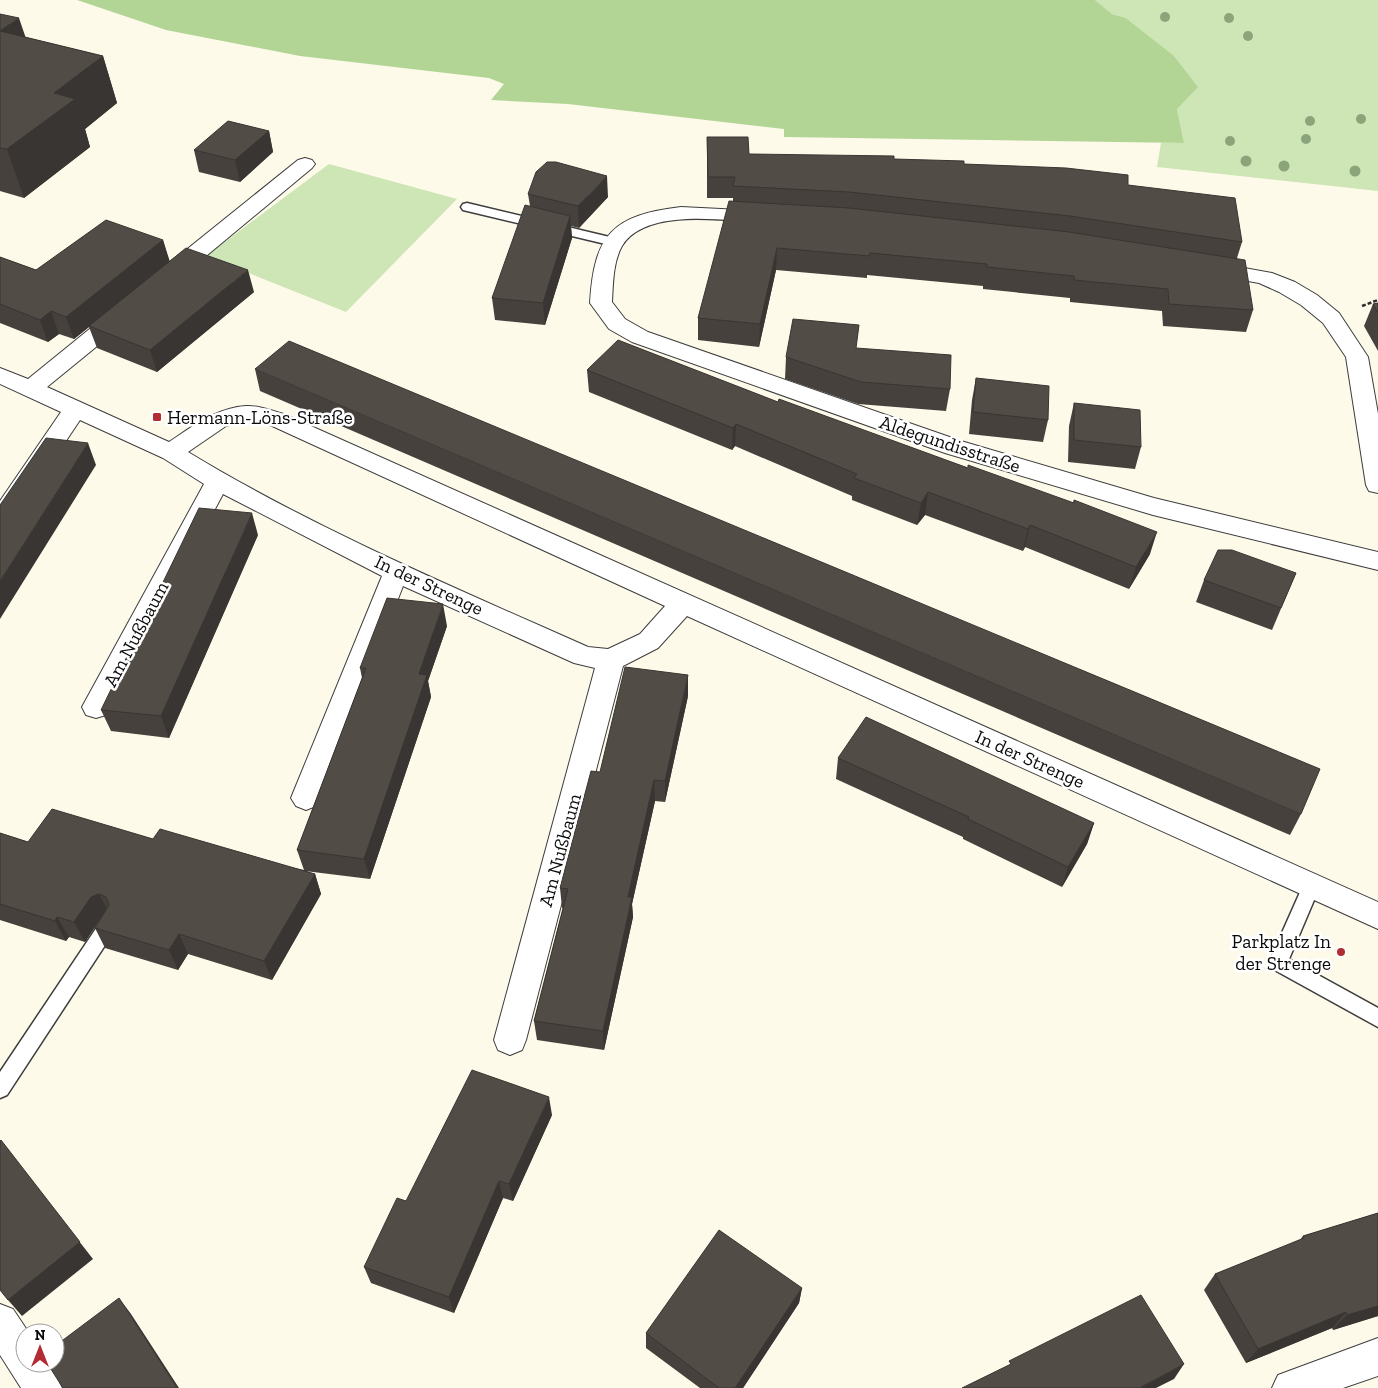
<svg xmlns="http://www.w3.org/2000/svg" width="1378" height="1388" font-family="'Zilla Slab',serif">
  <rect width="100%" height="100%" fill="#fefae9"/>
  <path fill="#cee5b6" d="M 1095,0 L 1378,0 L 1378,191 L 1157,167 L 1161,143 L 1184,143 L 1177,109 L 1173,55 L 1126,18 L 1112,14 Z
    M 329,164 L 457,199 L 346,312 L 206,256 Z"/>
  <path fill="#b2d596" d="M 77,0 L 1095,0 L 1112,14 L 1126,18 L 1173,55 L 1198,87 L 1177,109 L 1184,143 L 784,137 L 784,129 L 568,104 L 491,100 L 504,84 L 489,78 L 300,56 L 166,30 Z"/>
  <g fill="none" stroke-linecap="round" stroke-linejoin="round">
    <defs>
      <path id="service" d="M 467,203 L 618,239 L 620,242 L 614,246 L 463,210 L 461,207 L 463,204 Z
        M 1311,878 L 1317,881 L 1320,886 L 1289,959 L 1378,1008 L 1378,1027 L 1271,968 L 1269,962 L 1305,881 Z
        M 109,916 L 115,918 L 118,924 L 115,930 L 7,1095 L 0,1098 L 0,1072 L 103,918 Z"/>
      <path id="minor" d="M 305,158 L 312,160 L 315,164 L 312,168 L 176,281 L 168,282 L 160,281 L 157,276 L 160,271 L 298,160 Z
        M 681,207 L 761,211 L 768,213 L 771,217 L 768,221 L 761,223 C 724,220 645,208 622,246 C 613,262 613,284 612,302 L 625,319 L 648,332 L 961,441 L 1154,498 L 1378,552 L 1378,570 L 1153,515 L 945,453 L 632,342 L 609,329 L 590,303 C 594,234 613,215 681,207 Z
        M 1211,262 L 1272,273 L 1295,282 L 1317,295 L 1339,313 L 1368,357 L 1378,414 L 1378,493 L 1369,491 L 1366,485 L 1346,357 L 1323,323 L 1301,305 L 1279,292 L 1259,283 L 1203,273 L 1200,268 L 1203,263 Z
        M 121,308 L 129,310 L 132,315 L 129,320 L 47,387 L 169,442 C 193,426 216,408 246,406 C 258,405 273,411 284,414 L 1378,902 L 1378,929 L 687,616 L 658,648 L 623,666 L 526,1040 L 522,1050 L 510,1055 L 498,1050 L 494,1040 L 595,668 L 574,663 L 403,586 L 321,798 L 316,806 L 306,810 L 296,806 L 291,798 L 382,576 L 223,494 L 106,715 L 96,718 L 86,715 L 82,707 L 204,484 L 163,458 L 80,420 L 9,526 L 0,529 L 0,501 L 61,412 L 0,384 L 0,368 L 28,379 L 113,310 ZM 247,421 L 270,425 L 665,606 L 640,634 L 608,649 L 588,647 C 453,587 315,529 188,452 L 226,426 Z"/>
      <path id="tertiary" d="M 0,1304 L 13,1309 L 29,1333 L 25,1333 L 25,1363 L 49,1363 L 62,1388 L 21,1388 L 0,1355 Z
        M 1378,1338 L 1378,1376 L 1343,1388 L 1272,1388 L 1278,1375 Z"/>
    </defs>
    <use href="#service" stroke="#3d3d3d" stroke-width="3"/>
    <use href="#minor" stroke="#3d3d3d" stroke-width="2"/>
    <use href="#tertiary" stroke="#3d3d3d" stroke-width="2"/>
    <path stroke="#2c2c2c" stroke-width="2.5" stroke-dasharray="4 2" stroke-linecap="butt" d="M 1362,306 L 1378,300"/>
    <use href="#service" fill="#fff" fill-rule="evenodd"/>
    <use href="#minor" fill="#fff" fill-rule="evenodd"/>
    <use href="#tertiary" fill="#fff" fill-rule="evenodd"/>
  </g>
  <g fill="#8ba47a">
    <circle cx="1165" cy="17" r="5"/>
    <circle cx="1229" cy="18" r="5"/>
    <circle cx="1248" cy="36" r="5"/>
    <circle cx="1361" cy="119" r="5"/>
    <circle cx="1310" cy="121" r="5"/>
    <circle cx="1306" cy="139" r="5"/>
    <circle cx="1230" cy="141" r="5"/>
    <circle cx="1246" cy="161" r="5.5"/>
    <circle cx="1284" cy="166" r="5.5"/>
    <circle cx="1355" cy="171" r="5.5"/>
  </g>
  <path fill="#47413d" d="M 0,14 L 25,37 L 103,56 L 117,103 L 85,129 L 90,147 L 24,198 L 0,191 Z
    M 269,131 L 273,152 L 240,182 L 199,172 L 194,150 Z
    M 707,137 L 749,154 L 894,159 L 964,164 L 1128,185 L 1242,242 L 1237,258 L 1253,310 L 1246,332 L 1163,326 L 1162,311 L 1070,302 L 1070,298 L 983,289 L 983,286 L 867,275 L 867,278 L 776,270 L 759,347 L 698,340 L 698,318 L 733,201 L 733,198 L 707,198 Z
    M 528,194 L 608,197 L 579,228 L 571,226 L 572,238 L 545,325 L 495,320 L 492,298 L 530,206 Z
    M 163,240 L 169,261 L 254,292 L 157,372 L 97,348 L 89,327 L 74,339 L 59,334 L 48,342 L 0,323 L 0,257 L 36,270 Z
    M 1378,303 L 1378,351 L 1364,326 L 1373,304 Z
    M 856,348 L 950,389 L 946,411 L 858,404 L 785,379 L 786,357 Z
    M 255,369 L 1301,814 L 1290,835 L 260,391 Z
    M 587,370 L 778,402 L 968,468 L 1073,503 L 1074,500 L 1150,554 L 1129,589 L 1025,547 L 1023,551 L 925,515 L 917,525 L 852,500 L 852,496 L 735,446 L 732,450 L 589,392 Z
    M 976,378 L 1048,420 L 1043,442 L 969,434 L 972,400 Z
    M 1074,403 L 1141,447 L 1135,469 L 1068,462 L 1069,426 Z
    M 258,535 L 169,738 L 111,731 L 101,710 Z
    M 1296,573 L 1272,630 L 1196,602 L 1204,580 Z
    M 447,626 L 428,681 L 431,697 L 370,879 L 305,871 L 315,874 L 321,894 L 272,980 L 188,954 L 178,970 L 105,948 L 95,928 L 102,917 L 85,942 L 69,937 L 66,941 L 0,920 L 0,833 L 28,842 L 153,839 L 304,870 L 297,850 L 362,678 L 360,668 Z
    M 688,696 L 665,802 L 655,801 L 632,904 L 633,917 L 604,1050 L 537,1040 L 534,1021 L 563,908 L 562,908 L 560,888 Z
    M 838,758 L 1094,823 L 1087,844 L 1062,887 L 963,839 L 963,837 L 836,779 Z
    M 552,1115 L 513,1201 L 503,1198 L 454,1313 L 371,1283 L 364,1267 L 406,1201 Z
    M 1378,1213 L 1378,1316 L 1333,1330 L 1332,1328 L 1246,1363 L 1204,1290 L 1215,1274 L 1300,1240 L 1303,1236 Z
    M 802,1288 L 799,1303 L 743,1388 L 700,1388 L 646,1348 L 646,1333 Z"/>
  <path fill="#393532" d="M 19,18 L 35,65 L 0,31 Z
    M 103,56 L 117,103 L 85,129 L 90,147 L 24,198 L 7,149 L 54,93 Z
    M 269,131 L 273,152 L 240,182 L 235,160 Z
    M 607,176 L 608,197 L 579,228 L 578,206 Z
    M 570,216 L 572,238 L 545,325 L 543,303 Z
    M 163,240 L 170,262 L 74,339 L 66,317 Z
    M 777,248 L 776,270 L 759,347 L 760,324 Z
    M 248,270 L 254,292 L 157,372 L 150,350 Z
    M 51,311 L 59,334 L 48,342 L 40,320 Z
    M 736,424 L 735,446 L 732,450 L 733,428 Z
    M 88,443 L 96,465 L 0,619 L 0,581 Z
    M 928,492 L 925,515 L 917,525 L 921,503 Z
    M 252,513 L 258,535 L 169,738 L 161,716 Z
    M 1030,525 L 1025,547 L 1023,551 L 1028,529 Z
    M 1157,532 L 1150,554 L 1129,589 L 1136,567 Z
    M 443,604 L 447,626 L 428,681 L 431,697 L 370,879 L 364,859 L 419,674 Z
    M 688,675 L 688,696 L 665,802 L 665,781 Z
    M 654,780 L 655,801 L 632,904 L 633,917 L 604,1050 L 603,1031 L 628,897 Z
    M 1094,823 L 1087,844 L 1062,887 L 1068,867 Z
    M 315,874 L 321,894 L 272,980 L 264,961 Z
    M 99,894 L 110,914 L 101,917 L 85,942 L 74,922 L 91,897 Z
    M 57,917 L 69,937 L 66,941 L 55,921 Z
    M 179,934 L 188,954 L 178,970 L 169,950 Z
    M 549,1097 L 552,1115 L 513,1201 L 509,1184 Z
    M 14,1158 L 93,1259 L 22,1316 L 8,1300 Z
    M 499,1181 L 503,1198 L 454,1313 L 449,1297 Z
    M 802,1288 L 799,1303 L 743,1388 L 735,1388 Z
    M 119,1298 L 131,1314 L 179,1388 L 177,1388 Z
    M 1378,1306 L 1378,1316 L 1333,1330 L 1347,1315 Z
    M 1346,1312 L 1332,1328 L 1246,1363 L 1258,1349 Z
    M 1184,1364 L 1174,1379 L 1156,1388 L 1139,1388 Z"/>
  <path fill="#524c47" stroke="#393532" d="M 0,14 L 19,18 L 0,31 L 103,56 L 54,93 L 75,99 L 7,149 L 0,148 Z
    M 228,121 L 269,131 L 235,160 L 194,150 Z
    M 707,137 L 748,137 L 749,154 L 894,156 L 894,159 L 964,161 L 964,164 L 1066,168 L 1128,175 L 1128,185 L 1235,198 L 1242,242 L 1070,216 L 849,192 L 733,186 L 735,177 L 708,177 Z
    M 547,162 L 556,162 L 607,176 L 578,206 L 528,194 L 536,172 Z
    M 729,201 L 849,208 L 1069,232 L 1245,260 L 1253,310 L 1169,304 L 1168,289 L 1074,280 L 1074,276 L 987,267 L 987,264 L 870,253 L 869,256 L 777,248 L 760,324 L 698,318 Z
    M 525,205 L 570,216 L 543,303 L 492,298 Z
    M 106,220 L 163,240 L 66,317 L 51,311 L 40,320 L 0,304 L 0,257 L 36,270 Z
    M 186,248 L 248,270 L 150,350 L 89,326 Z
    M 1378,303 L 1378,313 L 1373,304 Z
    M 793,319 L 859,325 L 856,348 L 951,355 L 950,389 L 861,382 L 786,357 Z
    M 618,340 L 778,402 L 779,399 L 968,468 L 968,465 L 1074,503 L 1074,500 L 1157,532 L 1136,567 L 1030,525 L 1028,529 L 928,492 L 921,503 L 854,478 L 857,474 L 736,424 L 733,428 L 587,370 Z
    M 289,341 L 1320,769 L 1301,814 L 255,369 Z
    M 976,378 L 1049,386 L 1048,420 L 973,412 Z
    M 1074,403 L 1140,410 L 1141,447 L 1074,440 Z
    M 46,438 L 88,443 L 0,581 L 0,505 Z
    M 199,508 L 252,513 L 161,716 L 101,710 Z
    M 1218,550 L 1232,550 L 1296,573 L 1281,608 L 1204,580 Z
    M 387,598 L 443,604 L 419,674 L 427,675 L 364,859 L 297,850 L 366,668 L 360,668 Z
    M 625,667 L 688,675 L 665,781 L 654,780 L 628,897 L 632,897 L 603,1031 L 534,1021 L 568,889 L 560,888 L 591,771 L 600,772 Z
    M 866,717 L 1094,823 L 1068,867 L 968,819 L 969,817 L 838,758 Z
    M 52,809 L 153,839 L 160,829 L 315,874 L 264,961 L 179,934 L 169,950 L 95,928 L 109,905 L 106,897 L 99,894 L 91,897 L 74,922 L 57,917 L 55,921 L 0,904 L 0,833 L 28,842 Z
    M 472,1070 L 549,1097 L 509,1184 L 499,1181 L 449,1297 L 364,1267 L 397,1198 L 406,1201 Z
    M 1,1140 L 80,1242 L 8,1300 L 0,1290 L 0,1141 Z
    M 1378,1213 L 1378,1306 L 1347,1315 L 1346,1312 L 1258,1349 L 1215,1274 L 1304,1238 L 1303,1236 Z
    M 719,1230 L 802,1288 L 735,1388 L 719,1388 L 646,1333 Z
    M 1141,1295 L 1184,1364 L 1139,1388 L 962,1388 L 1011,1364 L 1009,1361 Z
    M 119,1298 L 177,1388 L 63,1388 L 47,1363 L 55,1363 L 55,1346 Z"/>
  <g fill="#b12c33" stroke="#fff" stroke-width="2">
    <rect x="152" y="412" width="10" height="10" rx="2.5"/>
    <circle cx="1341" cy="952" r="5"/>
  </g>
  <g text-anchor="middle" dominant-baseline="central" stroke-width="5" stroke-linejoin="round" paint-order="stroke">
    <g font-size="19" fill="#0a0a0a" stroke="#fff" text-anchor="start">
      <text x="167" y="417">Hermann-Löns-Straße</text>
      <text x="1331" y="941" text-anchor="end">Parkplatz In<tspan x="1331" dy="22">der Strenge</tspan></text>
    </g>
    <g font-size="19" fill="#0a0a0a" stroke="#fff">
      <text transform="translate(950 444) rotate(18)">Aldegundisstraße</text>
      <text transform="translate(429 585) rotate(25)">In der Strenge</text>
      <text transform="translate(136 634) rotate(-62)">Am Nußbaum</text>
      <text transform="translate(1030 759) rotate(24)">In der Strenge</text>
      <text transform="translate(560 850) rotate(-75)">Am Nußbaum</text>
    </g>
  </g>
  <g transform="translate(40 1348)"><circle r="24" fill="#ffffff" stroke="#9d9d9d"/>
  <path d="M0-4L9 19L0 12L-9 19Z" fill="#b12c33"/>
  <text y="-8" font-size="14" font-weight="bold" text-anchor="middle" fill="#0a0a0a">N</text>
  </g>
</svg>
